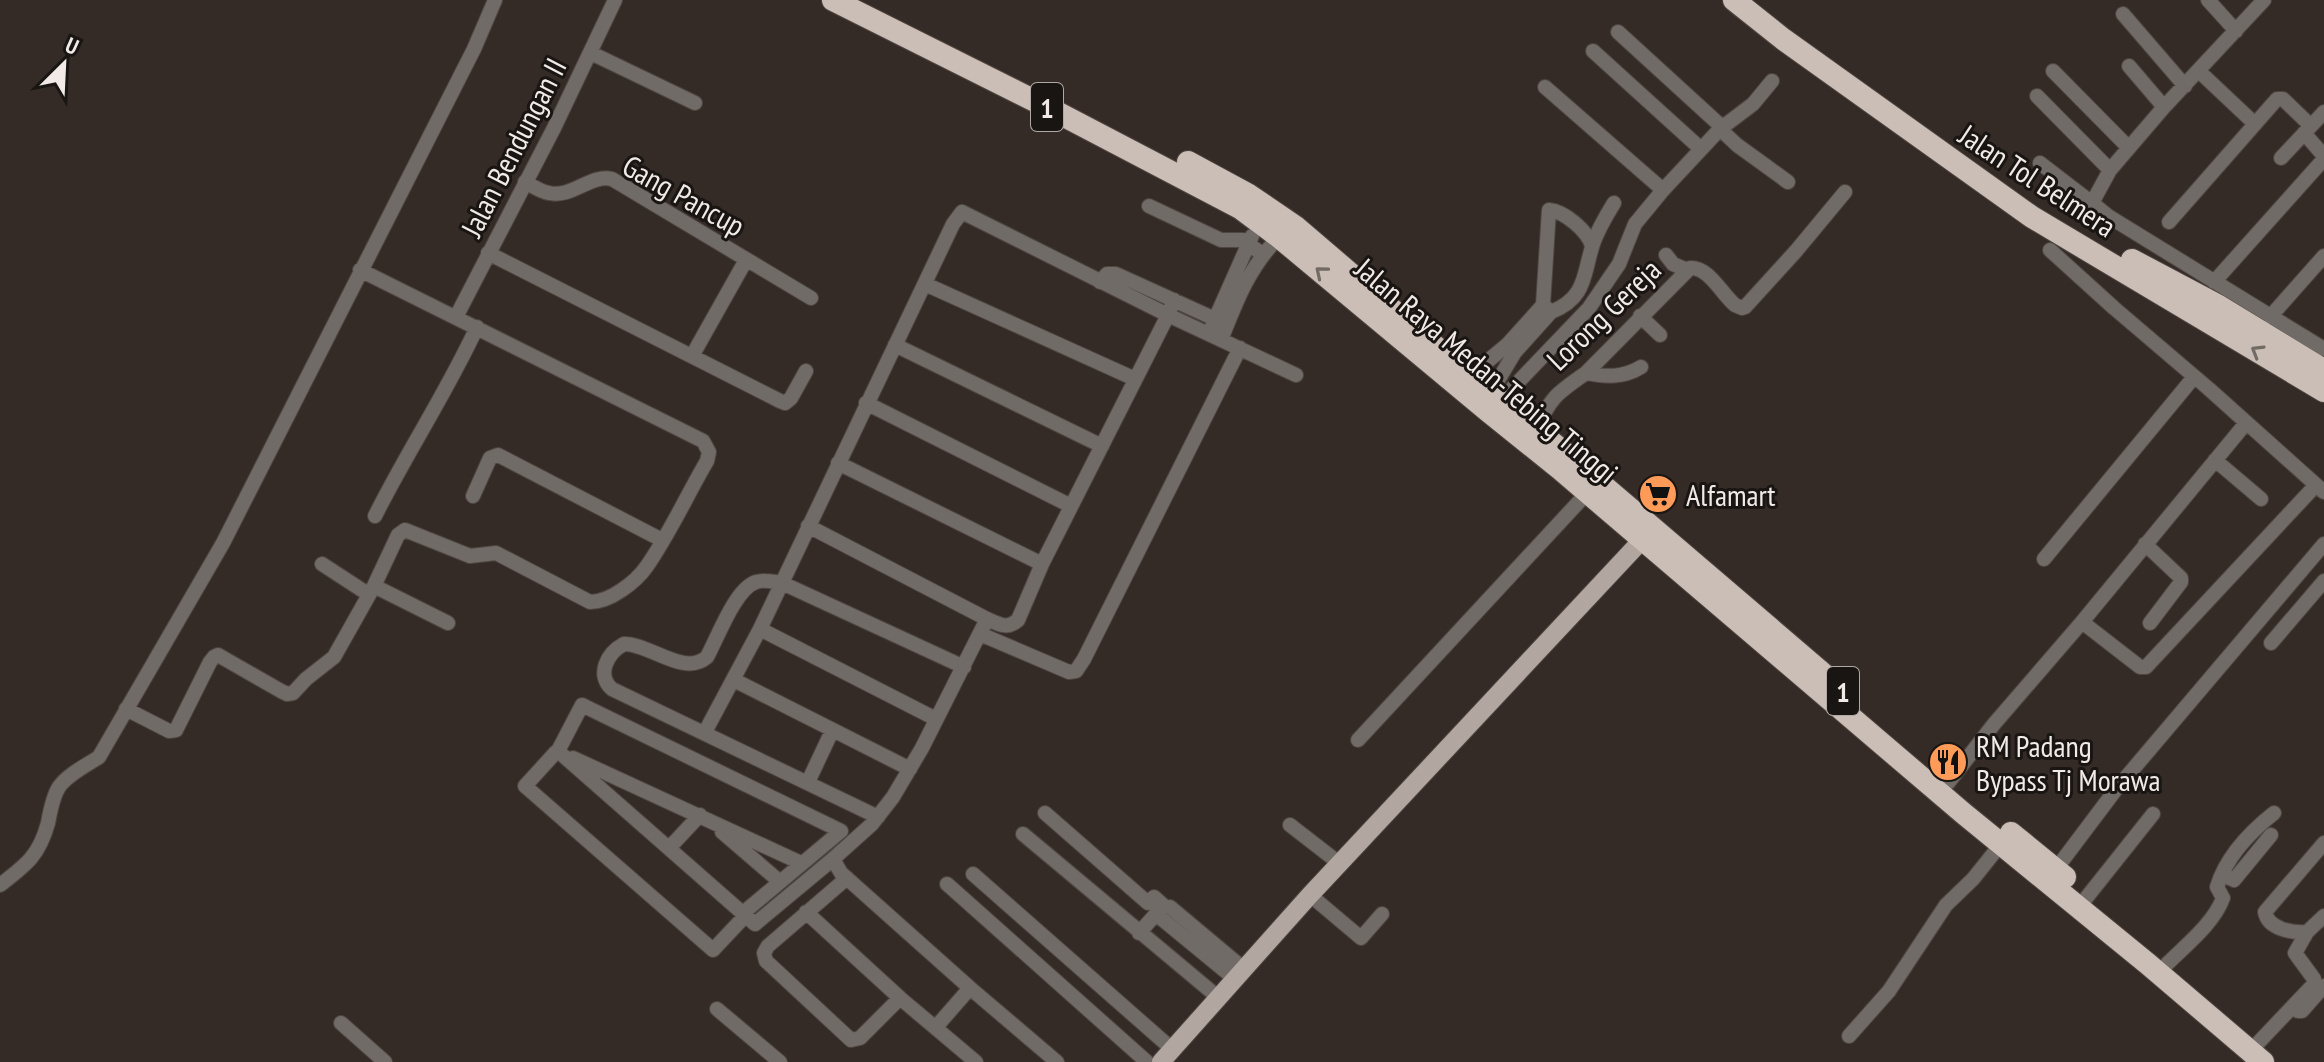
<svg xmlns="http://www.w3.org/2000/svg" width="2324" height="1062" font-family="'PT Sans Narrow',sans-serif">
  <rect width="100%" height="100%" fill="#352b26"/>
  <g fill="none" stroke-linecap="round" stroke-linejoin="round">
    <defs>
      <path id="minor" d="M 2208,0 L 2236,31
        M 2264,0 L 2164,107 L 2110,170 L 2092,203 L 2108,216 L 2324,349
        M 2123,14 L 2185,86
        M 1618,32 L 1722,127
        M 1593,51 L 1701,149
        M 591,53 L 695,103
        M 2129,66 L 2164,107
        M 2053,71 L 2129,148
        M 2203,75 L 2255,124
        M 1545,87 L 1663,190
        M 2037,96 L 2110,170
        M 1720,129 L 1737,145 L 1788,182
        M 2304,133 L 2324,156
        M 2281,158 L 2324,112
        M 2040,163 L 2092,203
        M 525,182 C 533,186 541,192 549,193 C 573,198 590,174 612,179 L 811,298
        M 1149,206 L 1221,240 L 1243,240 L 1262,254
        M 2169,222 L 2277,99 L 2283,99 L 2311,126
        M 2050,250 L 2114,308 L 2209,389 L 2324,492
        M 488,253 L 780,401 L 785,403 L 791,398 L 806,371
        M 1666,255 L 1673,264 L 1687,270
        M 1100,282 L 1107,274 L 1116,274 L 1215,319
        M 2214,282 L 2324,159
        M 925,284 L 1135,379
        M 1174,300 L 1168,315 L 1296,375
        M 1543,305 L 1551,312 C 1587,298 1583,274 1593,244 C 1598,229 1606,216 1614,203
        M 1640,316 L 1660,335
        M 456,317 L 554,128 L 615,0
        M 2270,317 L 2324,256
        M 1212,326 L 1252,236
        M 1221,340 C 1236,302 1249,267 1279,237
        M 895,345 L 1102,446
        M 692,356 L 746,260
        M 1586,373 C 1606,377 1623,378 1641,367
        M 1471,375 L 1507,345 L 1543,305 L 1549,210 C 1564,211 1588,231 1592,246
        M 1491,392 L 1515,352 L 1551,312
        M 1501,400 L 1589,308 L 1619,264 L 1635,224 L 1663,190 L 1720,129 L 1753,104 L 1772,81
        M 866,403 L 1071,506
        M 1537,428 C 1551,396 1558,393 1586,373 L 1690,268 C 1709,267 1721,293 1735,305 L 1742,308 L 1745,307 L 1796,251 L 1845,192
        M 2215,460 L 2261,499
        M 838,463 L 1042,564
        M 473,496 L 490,458 L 498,455 L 662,540
        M 375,516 C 407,452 447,392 477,327
        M 808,526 L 987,619
        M 2145,544 L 2181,578 L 2181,582 L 2150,623
        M 2044,559 L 2194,377
        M 322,564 L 368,594
        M 374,586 L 448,623
        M 2082,622 L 2246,423
        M 760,629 L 936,719
        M 980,634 L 1069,672 L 1076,671 L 1084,659 L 1240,348
        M 2271,643 L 2324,581
        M 734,680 L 910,769
        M 126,709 L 169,731 L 176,730 L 210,662 L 214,657 L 218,655 L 281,691 L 287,694 L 293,693 L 306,679 L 334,657 L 374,586 L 398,535 L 405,530 L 470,556 L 496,553 L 590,602 C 610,602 636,582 647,566 C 670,533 687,495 707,461 L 709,452 L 703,441 L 360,270
        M 705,732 L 760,629 L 953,224 L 962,212 L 1168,315 L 1042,564 L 1018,620 C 1007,630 999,624 987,619 L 922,748 L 893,797 L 872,824 L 833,859 L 841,873 L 970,988 L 1057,1062
        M 1358,740 L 1588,492
        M 558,751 L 582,705 L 841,831 L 743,913
        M 558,751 L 755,924 L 833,859
        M 556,752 L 525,786 L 713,950 L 746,915
        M 573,758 L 801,863
        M 808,782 L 832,731
        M 1948,783 L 1994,724 L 2082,622 L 2140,667 L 2146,667 L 2316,485
        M 1045,813 L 1148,903 L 1154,897 L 1163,905 L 1156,914
        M 878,817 L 612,689 C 596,675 607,653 624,644 C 651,644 684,677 707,657 C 718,637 735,589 756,582 C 764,579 773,582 782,583 L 964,667
        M 1290,825 L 1339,863
        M 722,832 L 779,881
        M 1023,834 L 1219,998
        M 670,847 L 700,815
        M 2056,869 L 2117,788 L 2324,544
        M 973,874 L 1172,1049
        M 2222,874 L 2234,880 L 2271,835
        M 847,878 L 768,946 L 764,953 L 766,961 L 851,1040 L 860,1038 L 900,998 L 976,1062
        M 947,884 L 1147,1062
        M 0,885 C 26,865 39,856 48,823 C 50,812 53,796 59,787 C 68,774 87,765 99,757 L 223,543 L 474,49 L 495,0
        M 1310,895 L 1361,938 L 1382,914
        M 1170,907 L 1244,969
        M 2079,907 L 2153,814
        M 806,912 L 900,998
        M 2307,932 C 2292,933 2268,929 2265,912 L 2324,843
        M 1139,933 L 1156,914 L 1235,979
        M 2167,964 C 2186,945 2214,923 2223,898 L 2217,887 C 2226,857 2250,832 2274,813
        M 2293,1006 L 2298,1011 L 2302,1011 L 2324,986
        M 717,1009 L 780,1062
        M 341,1023 L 385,1062
        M 936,1027 L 970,988
        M 1849,1036 L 1889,991 L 1946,905 L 1973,879 L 2001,844
        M 2258,1043 L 2314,984 L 2314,979 L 2295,953 L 2307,932 L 2324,916"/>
      <path id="major" d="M 1161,1062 L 1310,895 L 1642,540"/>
      <path id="highway" d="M 833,0 L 1045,106 L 1240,208 L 1279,237 L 1488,411 L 1560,469 L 1963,813 L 2148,964 L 2263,1062
        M 1734,0 L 1783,39 L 2032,217 L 2324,391
        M 1188,162 L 1249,195 L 1296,227 L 1430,342 L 1577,463
        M 2132,260 L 2217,305 L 2324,370
        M 1606,488 L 1841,689
        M 2011,833 L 2065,877"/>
    </defs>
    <use href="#minor" stroke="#4f4641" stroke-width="16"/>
    <use href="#major" stroke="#4f4641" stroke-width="20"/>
    <use href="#highway" stroke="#4f4641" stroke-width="24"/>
    <use href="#minor" stroke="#706b67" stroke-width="14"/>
    <use href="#major" stroke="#b1a7a0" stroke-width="18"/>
    <use href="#highway" stroke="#cbbeb7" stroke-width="22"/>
  </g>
  <defs><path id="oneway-chevron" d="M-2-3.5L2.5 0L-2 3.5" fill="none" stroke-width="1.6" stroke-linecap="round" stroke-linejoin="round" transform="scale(2)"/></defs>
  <g stroke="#726a64">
    <use href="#oneway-chevron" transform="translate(1321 272) rotate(-140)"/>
    <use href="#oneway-chevron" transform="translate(2257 351) rotate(-149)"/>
  </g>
  <defs>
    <symbol id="supermarket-disc" viewBox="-11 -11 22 22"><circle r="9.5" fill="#ff9b59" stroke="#191512"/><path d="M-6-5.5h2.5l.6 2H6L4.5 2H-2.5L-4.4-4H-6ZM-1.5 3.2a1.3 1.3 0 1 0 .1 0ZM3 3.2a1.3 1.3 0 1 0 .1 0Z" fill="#111"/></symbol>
    <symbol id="restaurant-disc" viewBox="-11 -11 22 22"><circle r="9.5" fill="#ff9b59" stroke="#191512"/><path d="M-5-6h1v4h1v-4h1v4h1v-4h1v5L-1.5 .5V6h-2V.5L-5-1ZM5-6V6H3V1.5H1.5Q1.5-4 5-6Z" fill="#111"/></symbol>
  </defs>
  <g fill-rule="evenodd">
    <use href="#supermarket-disc" x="1636" y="472" width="44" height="44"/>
    <use href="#restaurant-disc" x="1926" y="740" width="44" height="44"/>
  </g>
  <g text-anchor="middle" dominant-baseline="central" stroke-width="6" stroke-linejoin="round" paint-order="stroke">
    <g fill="#191512" stroke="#b0aaa7" stroke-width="2">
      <rect x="1031" y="83" width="32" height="48" rx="6"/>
      <rect x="1827" y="667" width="32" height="48" rx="6"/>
    </g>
    <g font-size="28" font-weight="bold" fill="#f1eae7">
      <text x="1047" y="107">1</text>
      <text x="1843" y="691">1</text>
    </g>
    <g font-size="30" fill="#f1eae7" stroke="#191512">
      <text transform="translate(513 147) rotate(-63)">Jalan Bendungan II</text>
      <text transform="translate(2038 180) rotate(33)">Jalan Tol Belmera</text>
      <text transform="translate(684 195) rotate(29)">Gang Pancup</text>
      <text transform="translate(1603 314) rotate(-44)">Lorong Gereja</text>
      <text transform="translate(1487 370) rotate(40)">Jalan Raya Medan-Tebing Tinggi</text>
    </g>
    <g font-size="30" fill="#f1eae7" stroke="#191512" text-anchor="start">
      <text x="1686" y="494">Alfamart</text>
      <text x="1976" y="745">RM Padang<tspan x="1976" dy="34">Bypass Tj Morawa</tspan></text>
    </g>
  </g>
  <g transform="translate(64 64) rotate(24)" stroke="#191512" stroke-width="6" paint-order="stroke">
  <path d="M0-6L14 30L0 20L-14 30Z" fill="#f1eae7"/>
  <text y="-12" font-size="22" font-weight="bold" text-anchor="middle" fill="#f1eae7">U</text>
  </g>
</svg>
